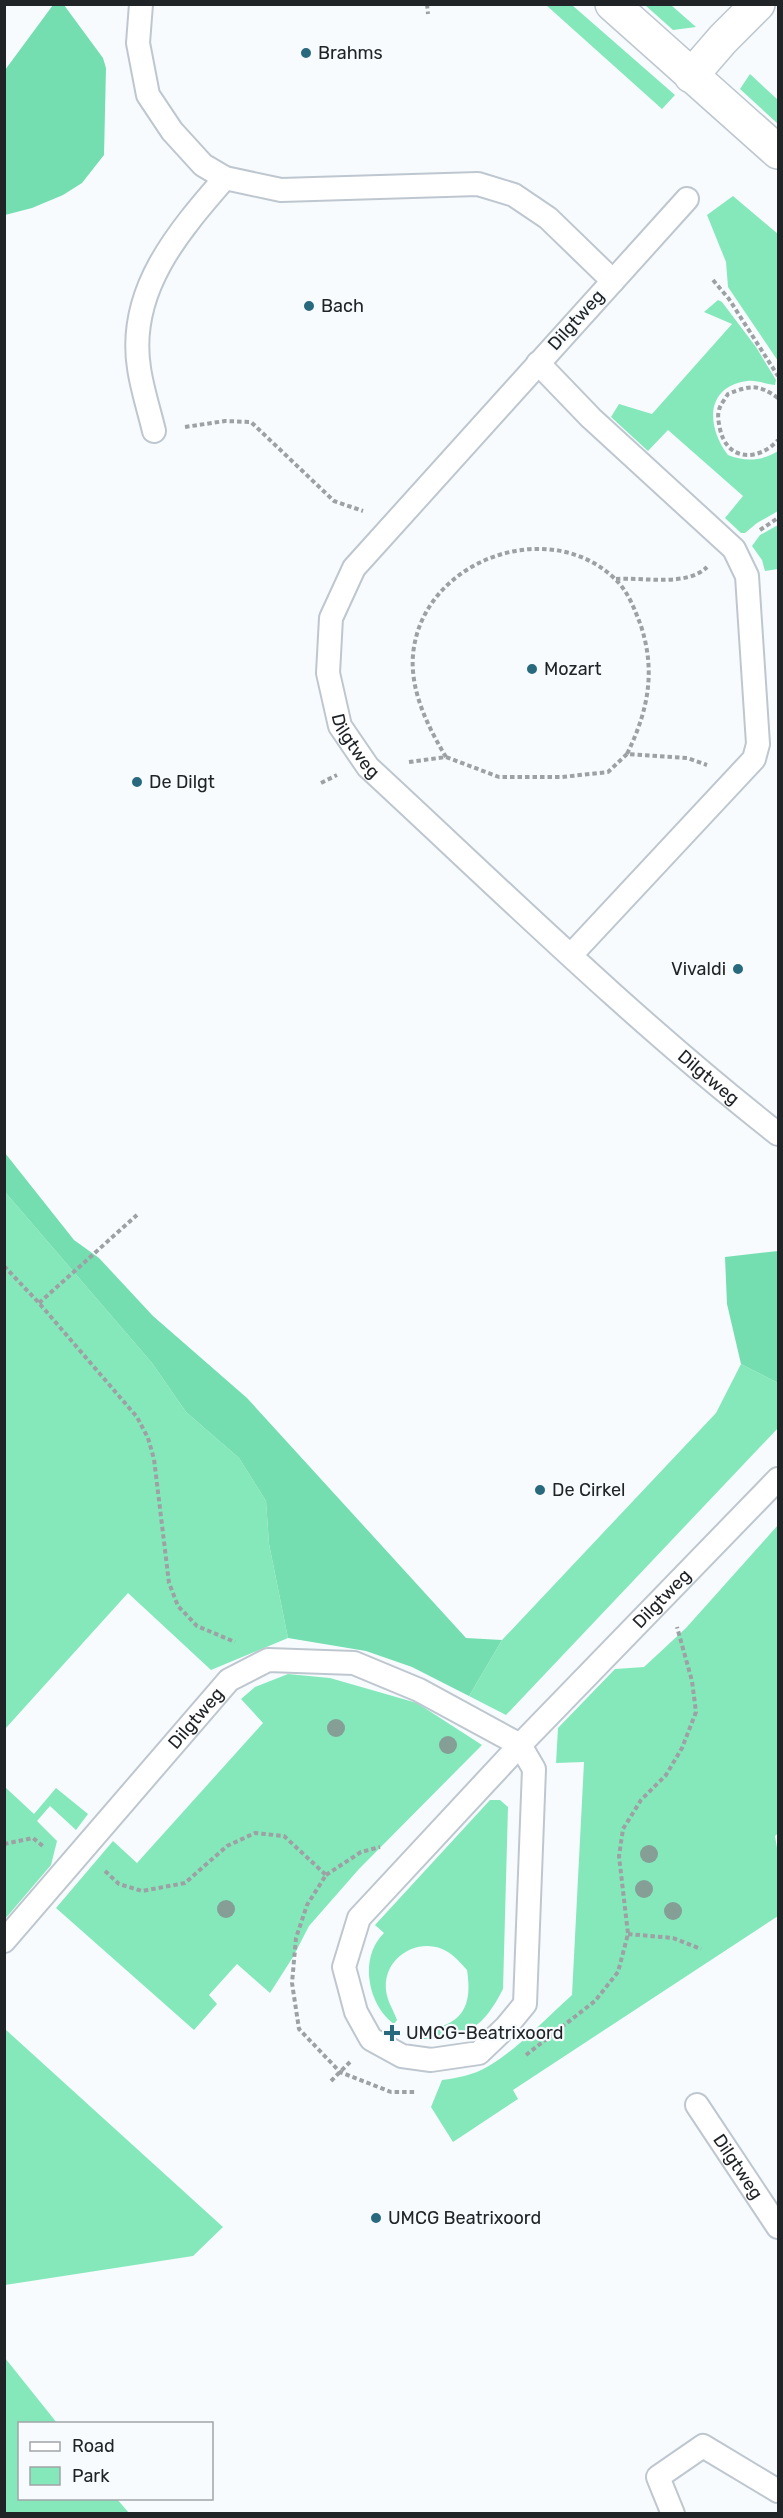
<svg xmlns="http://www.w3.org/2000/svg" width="783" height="2518" font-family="Rubik,sans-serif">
  <rect width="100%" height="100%" fill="#f7fbfe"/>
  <path fill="#85e8bb" d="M 546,5 L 572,5 L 675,95 L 662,109 Z
    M 645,5 L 671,5 L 696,27 L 673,30 Z
    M 750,74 L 778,100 L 778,124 L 740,89 Z
    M 733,196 L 778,234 L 778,361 L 728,287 L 726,262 L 707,215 Z
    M 718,300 L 722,302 L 756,347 L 776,380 L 775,385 C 765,384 757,380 747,381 C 704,387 707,428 728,455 C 745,462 762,461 778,451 L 778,511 L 757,523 L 745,533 L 741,533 L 725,518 L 743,496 L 668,430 L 648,451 L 611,417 L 619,404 L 652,414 L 732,324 L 704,312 Z
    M 778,525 L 778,569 L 765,571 L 762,560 L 752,546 L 760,535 Z
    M 5,1192 L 152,1363 L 186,1412 L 239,1458 L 266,1501 L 269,1544 L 288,1638 L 211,1670 L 128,1593 L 5,1729 Z
    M 741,1364 L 778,1383 L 778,1428 L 506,1715 L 469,1696 L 502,1640 L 716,1413 Z
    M 778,1525 L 778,1833 L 775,1836 L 778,1854 L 778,1916 L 513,2090 L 518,2099 L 453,2142 L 431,2107 L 442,2080 C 458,2078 473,2075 487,2067 C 517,2050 546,2018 572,1995 L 584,1762 L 556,1763 L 558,1728 L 615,1669 L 644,1667 L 686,1628 Z
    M 288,1674 L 330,1678 L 417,1703 L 482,1745 L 359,1869 L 309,1926 L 293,1957 L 270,1993 L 237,1964 L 209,1995 L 217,2004 L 194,2030 L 56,1908 L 113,1841 L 137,1863 L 263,1723 L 241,1699 L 255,1687 Z
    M 5,1787 L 34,1814 L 56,1788 L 88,1814 L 76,1830 L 50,1806 L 37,1821 L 57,1841 L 51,1865 L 5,1919 Z
    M 490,1800 L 500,1800 L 508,1807 L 503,1989 C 483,2028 468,2037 424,2039 L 422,2031 C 461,2025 473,2009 467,1970 C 460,1962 452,1953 442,1949 C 414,1938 383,1960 386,1990 C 387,2001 393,2009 397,2020 L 394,2024 C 367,2004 359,1957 384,1933 L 375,1925 Z
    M 5,2029 L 223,2227 L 193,2256 L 5,2285 Z
    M 5,2358 L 57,2423 L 20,2424 L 20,2498 L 117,2499 L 129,2513 L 5,2513 Z"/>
  <path fill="#74deb0" d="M 53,5 L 64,5 L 103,58 L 106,68 L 104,155 L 82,183 L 63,195 L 32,208 L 5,215 L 5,70 Z
    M 5,1153 L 74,1240 L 99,1258 L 153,1316 L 247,1398 L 466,1638 L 502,1640 L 469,1696 L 412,1667 L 366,1651 L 288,1638 L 269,1544 L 266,1501 L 239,1458 L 186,1412 L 152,1363 L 5,1192 Z
    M 778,1251 L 778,1383 L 741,1364 L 727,1304 L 725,1257 Z"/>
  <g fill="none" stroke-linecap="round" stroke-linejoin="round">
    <defs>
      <g id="lane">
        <path d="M 141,4 L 138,43 L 148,95 L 172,131 L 203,165 L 225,178 L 281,190 L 478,184 L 514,195 L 548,218 L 613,281"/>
        <path id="s1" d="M 687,199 L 354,568 L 331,618 L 328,673 L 340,726 L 368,767 C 503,892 634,1021 778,1134"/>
        <path d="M 538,363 L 591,418 L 734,549 L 747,576 L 758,744 L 754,759 L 571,955"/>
        <path d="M 154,431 C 149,410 142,389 139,368 C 127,291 178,232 225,178"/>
        <path id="s2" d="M 4,1941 L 229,1680 L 268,1660 L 354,1663 L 419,1690 L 520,1745 L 534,1769 L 525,2004 L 506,2027 L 479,2053 L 431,2060 L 402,2056 L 371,2039 L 356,2012 L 344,1967 L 359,1918 L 520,1745 L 778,1479"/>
        <path id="s3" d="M 697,2105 L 778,2227"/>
        <path d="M 673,2514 L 658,2477 L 703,2446 L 778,2491"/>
      </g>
      <path id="street" d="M 612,4 L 778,152
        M 691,76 L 723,39 L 758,4"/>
    </defs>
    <use href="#lane" stroke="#bec7cf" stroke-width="26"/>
    <use href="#street" stroke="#bec7cf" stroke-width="36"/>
    <path stroke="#9da1a4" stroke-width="4" stroke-dasharray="4.5 3" stroke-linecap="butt" d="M 427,4 L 428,14
      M 713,280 L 729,299 L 778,376
      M 778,398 C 758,384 751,385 728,394 C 725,399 720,405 719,410 C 717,417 719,423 720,429 C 727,461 758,462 778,440
      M 185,427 L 225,421 L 251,422 L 334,501 L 363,511
      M 760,530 L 778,518
      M 616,579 C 644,577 687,587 707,567
      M 446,757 C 428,727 410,691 413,655 C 421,561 548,514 615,579 C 628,591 635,610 641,626 C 656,672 648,711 627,754
      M 409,762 L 446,757 L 499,777 L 562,777 L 608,772 L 627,754 L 687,758 L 707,765
      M 321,783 L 337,775
      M 4,1266 L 39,1303 L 137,1417 L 148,1438 L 154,1459 L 169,1583 L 178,1606 L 197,1626 L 235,1642
      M 39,1303 L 137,1215
      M 4,1844 L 33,1838 L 44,1847
      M 105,1871 L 119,1884 L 142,1891 L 185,1883 L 227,1846 L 255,1833 L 284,1836 L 326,1875 L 307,1905 L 296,1938 L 292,1983 L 299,2029 L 340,2072 L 391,2092 L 417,2092
      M 326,1875 L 361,1852 L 380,1847
      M 628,1934 L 673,1938 L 701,1949
      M 526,2055 L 595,2001 L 618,1972 L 628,1934 L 619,1856 L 623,1829 L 641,1800 L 666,1775 L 682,1748 L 696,1712 L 692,1681 L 677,1627
      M 331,2081 L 350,2062"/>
    <use href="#lane" stroke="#fff" stroke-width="22"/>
    <use href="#street" stroke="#fff" stroke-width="33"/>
  </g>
  <g fill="#859f96">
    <circle cx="336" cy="1728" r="9"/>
    <circle cx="448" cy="1745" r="9"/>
    <circle cx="649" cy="1854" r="9"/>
    <circle cx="644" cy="1889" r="9"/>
    <circle cx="226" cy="1909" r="9"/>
    <circle cx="673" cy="1911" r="9"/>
  </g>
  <g fill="#29697e" stroke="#f7fbfe" stroke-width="2">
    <circle cx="306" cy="53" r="6"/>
    <circle cx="309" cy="306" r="6"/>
    <circle cx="532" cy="669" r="6"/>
    <circle cx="137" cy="782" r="6"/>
    <circle cx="738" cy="969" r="6"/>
    <circle cx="540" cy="1490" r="6"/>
    <path d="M389 2024h6v6h6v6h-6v6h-6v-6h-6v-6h6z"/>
    <circle cx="376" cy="2218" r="6"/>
  </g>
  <g text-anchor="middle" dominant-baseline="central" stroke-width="4.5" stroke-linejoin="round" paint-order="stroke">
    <g font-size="18" fill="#212427" stroke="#f7fbfe" text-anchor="start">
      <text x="318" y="53">Brahms</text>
      <text x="321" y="306">Bach</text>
      <text x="544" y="669">Mozart</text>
      <text x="149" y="782">De Dilgt</text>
      <text x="726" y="969" text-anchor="end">Vivaldi</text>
      <text x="552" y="1490">De Cirkel</text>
      <text x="406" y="2033">UMCG-Beatrixoord</text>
      <text x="388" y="2218">UMCG Beatrixoord</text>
    </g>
    <g font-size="18" fill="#212427" stroke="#f7fbfe">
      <text transform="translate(576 320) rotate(-48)">Dilgtweg</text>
      <text stroke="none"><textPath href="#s1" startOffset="686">Dilgtweg</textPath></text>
      <text stroke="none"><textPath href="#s1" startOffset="1172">Dilgtweg</textPath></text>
      <text stroke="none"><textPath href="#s2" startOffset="1672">Dilgtweg</textPath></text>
      <text stroke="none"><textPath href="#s2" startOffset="294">Dilgtweg</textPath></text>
      <text stroke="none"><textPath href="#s3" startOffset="74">Dilgtweg</textPath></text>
    </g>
  </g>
  <rect width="783" height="2518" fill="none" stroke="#212427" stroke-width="12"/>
  <rect x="18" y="2422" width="195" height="78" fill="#f7fbfe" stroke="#a1a5a8" stroke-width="1.5"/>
  <rect x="30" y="2442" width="30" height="9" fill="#ffffff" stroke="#a1a5a8" stroke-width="1.5"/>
  <text x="72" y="2452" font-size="18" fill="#212427">Road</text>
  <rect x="30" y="2467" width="30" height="18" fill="#85e8bb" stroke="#a1a5a8" stroke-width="1.5"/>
  <text x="72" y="2482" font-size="18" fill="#212427">Park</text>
</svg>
